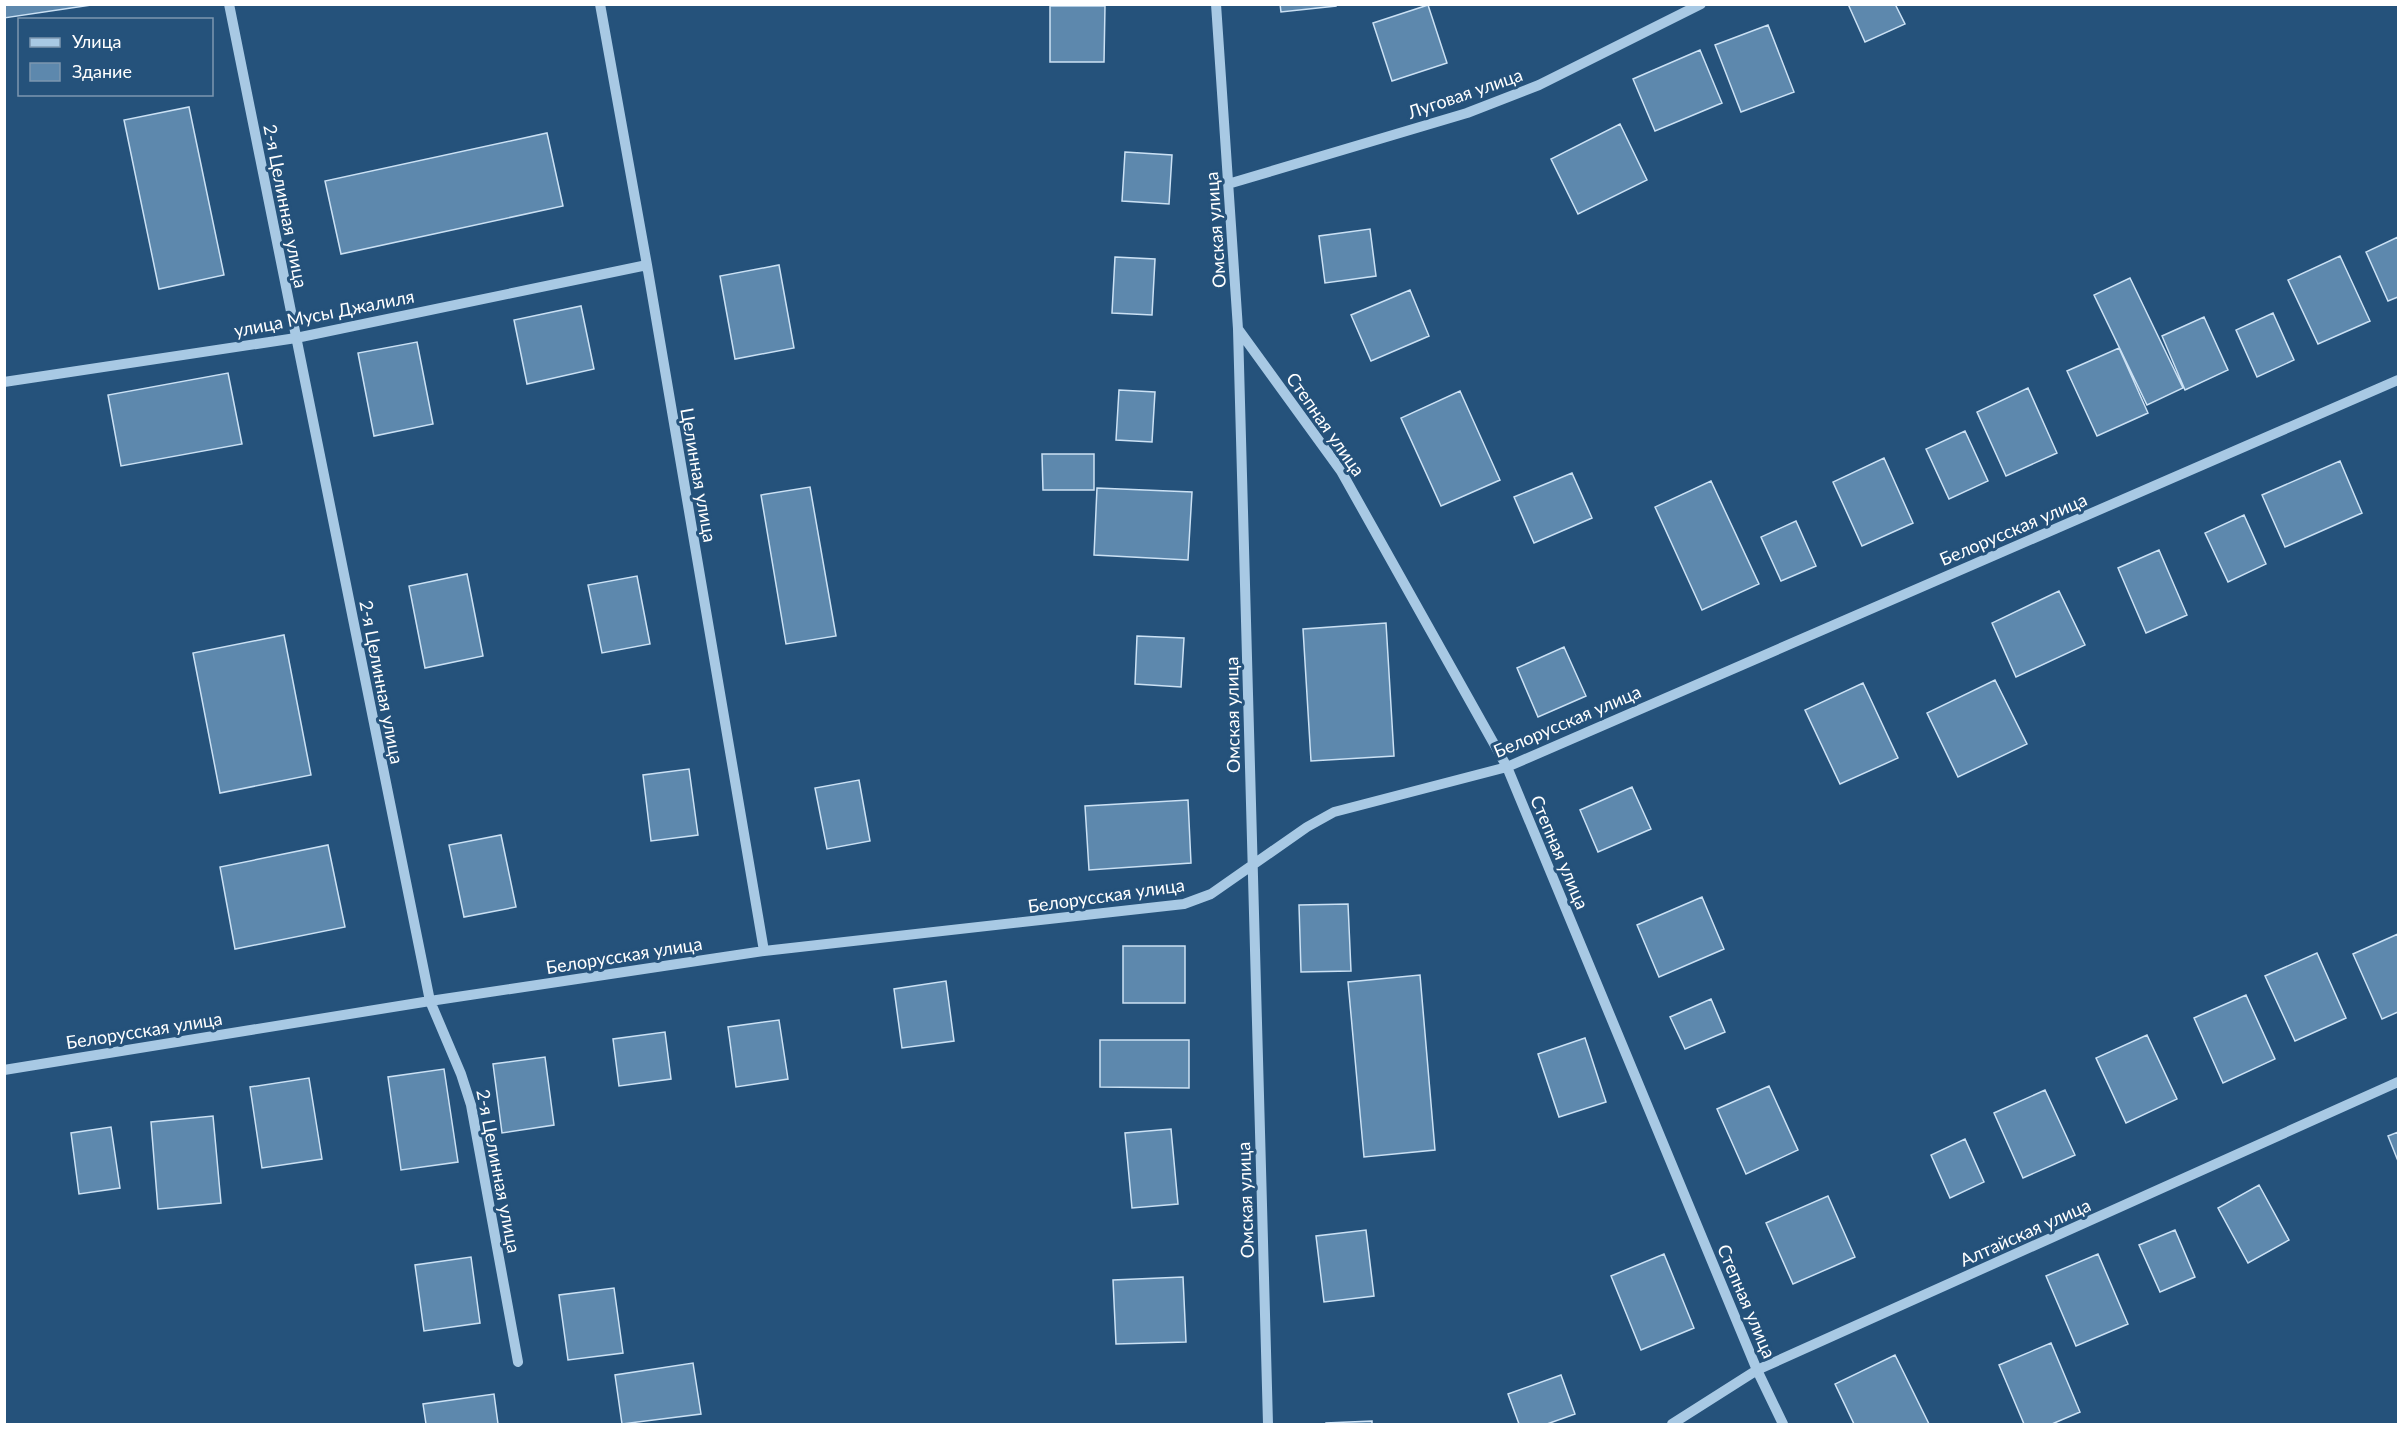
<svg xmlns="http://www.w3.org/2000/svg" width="2403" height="1429" font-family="Lato,sans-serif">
  <rect width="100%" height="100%" fill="#25527b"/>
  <path fill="#5d88ad" stroke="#cbe1f4" stroke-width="1.5" d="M 4,4 L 98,4 L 4,18 Z
    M 1280,4 L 1336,4 L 1336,6 L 1281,12 Z
    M 1848,4 L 1895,4 L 1905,24 L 1865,42 Z
    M 1428,5 L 1447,63 L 1392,81 L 1373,23 Z
    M 1050,6 L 1105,6 L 1104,62 L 1050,62 Z
    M 1768,25 L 1794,92 L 1741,112 L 1715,45 Z
    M 1700,50 L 1722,103 L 1655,131 L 1633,79 Z
    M 189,107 L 224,275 L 159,289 L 124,120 Z
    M 1620,124 L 1647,180 L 1578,214 L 1551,159 Z
    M 547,133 L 563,206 L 341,254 L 325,181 Z
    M 1125,152 L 1172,155 L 1169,204 L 1122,201 Z
    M 1370,229 L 1376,276 L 1325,283 L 1319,236 Z
    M 2398,237 L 2398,297 L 2388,301 L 2366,252 Z
    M 2340,256 L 2370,321 L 2318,344 L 2288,280 Z
    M 1115,257 L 1155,259 L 1152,315 L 1112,313 Z
    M 779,265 L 794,348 L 735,359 L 720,276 Z
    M 2130,278 L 2183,388 L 2147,405 L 2094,295 Z
    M 1410,290 L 1429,336 L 1371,361 L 1351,315 Z
    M 581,306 L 594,369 L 527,384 L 514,320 Z
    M 2273,313 L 2294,360 L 2257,377 L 2236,330 Z
    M 2204,317 L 2228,370 L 2185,390 L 2162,336 Z
    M 417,342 L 433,424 L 374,436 L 358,353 Z
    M 2119,348 L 2148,413 L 2097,436 L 2067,371 Z
    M 228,373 L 242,444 L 121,466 L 108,395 Z
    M 2028,388 L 2057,453 L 2006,476 L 1977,412 Z
    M 1119,390 L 1155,392 L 1152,442 L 1116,440 Z
    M 1460,391 L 1500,480 L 1441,506 L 1401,418 Z
    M 1965,431 L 1988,481 L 1949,499 L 1926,449 Z
    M 1042,454 L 1094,454 L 1094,490 L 1043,490 Z
    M 1884,458 L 1913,523 L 1862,546 L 1833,482 Z
    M 2340,461 L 2362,513 L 2285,547 L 2262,495 Z
    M 1572,473 L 1592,518 L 1534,543 L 1514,497 Z
    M 1711,481 L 1759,584 L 1702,610 L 1655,507 Z
    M 810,487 L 836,636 L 786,644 L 761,495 Z
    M 1097,488 L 1192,492 L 1188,560 L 1094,555 Z
    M 2244,515 L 2266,564 L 2228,582 L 2205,533 Z
    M 1796,521 L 1816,566 L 1781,581 L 1761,537 Z
    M 2159,550 L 2187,615 L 2146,633 L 2118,568 Z
    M 467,574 L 483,656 L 425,668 L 409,586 Z
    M 637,576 L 650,644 L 602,653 L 588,585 Z
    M 2059,591 L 2085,645 L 2016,677 L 1992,623 Z
    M 1386,623 L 1394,756 L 1311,761 L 1303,629 Z
    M 284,635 L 311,775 L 220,793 L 193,653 Z
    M 1137,636 L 1184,638 L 1181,687 L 1135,684 Z
    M 1564,647 L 1586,696 L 1538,717 L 1517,668 Z
    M 1995,680 L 2027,744 L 1958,777 L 1927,713 Z
    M 1863,683 L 1898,758 L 1840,784 L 1805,710 Z
    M 689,769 L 698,835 L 651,841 L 643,775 Z
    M 859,780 L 870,841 L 827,849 L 815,788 Z
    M 1632,787 L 1651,829 L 1598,852 L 1580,810 Z
    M 1188,800 L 1191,863 L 1089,870 L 1085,806 Z
    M 501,835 L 516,907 L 464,917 L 449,845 Z
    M 328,845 L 345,927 L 235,949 L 220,867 Z
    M 1702,897 L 1724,949 L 1659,977 L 1637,925 Z
    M 1348,904 L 1351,971 L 1301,972 L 1299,905 Z
    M 2398,934 L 2398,1012 L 2382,1019 L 2353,954 Z
    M 1123,946 L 1185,946 L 1185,1003 L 1123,1003 Z
    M 2317,953 L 2346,1018 L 2295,1041 L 2265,976 Z
    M 1420,975 L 1435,1150 L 1364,1157 L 1348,982 Z
    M 946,981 L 954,1041 L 902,1048 L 894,989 Z
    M 2246,995 L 2275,1059 L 2223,1083 L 2194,1018 Z
    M 1711,999 L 1725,1032 L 1685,1049 L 1670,1017 Z
    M 779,1020 L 788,1079 L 736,1087 L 728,1027 Z
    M 665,1032 L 671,1079 L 619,1086 L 613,1039 Z
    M 2147,1035 L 2177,1099 L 2126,1123 L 2096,1058 Z
    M 1585,1038 L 1606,1102 L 1559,1117 L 1538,1054 Z
    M 1100,1040 L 1189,1040 L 1189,1088 L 1100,1087 Z
    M 545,1057 L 554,1125 L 502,1133 L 493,1064 Z
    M 444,1069 L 458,1162 L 401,1170 L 388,1077 Z
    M 309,1078 L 322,1159 L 262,1168 L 250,1087 Z
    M 1769,1086 L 1798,1150 L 1746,1174 L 1717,1109 Z
    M 2045,1090 L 2075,1155 L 2023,1178 L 1994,1113 Z
    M 213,1116 L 221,1203 L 158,1209 L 151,1122 Z
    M 111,1127 L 120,1188 L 79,1194 L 71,1133 Z
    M 1171,1129 L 1178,1204 L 1132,1208 L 1125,1133 Z
    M 2398,1132 L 2398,1161 L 2388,1136 Z
    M 1965,1139 L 1984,1182 L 1950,1198 L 1931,1155 Z
    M 2259,1185 L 2289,1240 L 2248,1263 L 2218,1208 Z
    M 1828,1196 L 1855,1257 L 1793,1284 L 1766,1223 Z
    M 1366,1230 L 1374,1296 L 1324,1302 L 1316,1236 Z
    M 2175,1230 L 2195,1277 L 2160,1292 L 2139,1245 Z
    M 1664,1254 L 1694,1328 L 1641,1350 L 1611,1276 Z
    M 2098,1254 L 2128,1324 L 2076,1346 L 2046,1276 Z
    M 471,1257 L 480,1323 L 424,1331 L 415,1265 Z
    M 1183,1277 L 1186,1342 L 1116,1344 L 1113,1280 Z
    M 614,1288 L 623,1353 L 568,1360 L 559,1295 Z
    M 2051,1343 L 2080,1412 L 2052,1424 L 2024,1424 L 1999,1365 Z
    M 1895,1355 L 1929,1424 L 1854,1424 L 1835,1384 Z
    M 693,1363 L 701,1414 L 622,1424 L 615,1375 Z
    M 1561,1375 L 1575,1414 L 1547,1424 L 1519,1424 L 1508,1394 Z
    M 494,1394 L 498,1424 L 426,1424 L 423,1404 Z
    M 1372,1421 L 1372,1424 L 1326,1424 L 1326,1423 Z"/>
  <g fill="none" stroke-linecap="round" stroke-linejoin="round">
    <path stroke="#a8c9e4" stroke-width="10" d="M 229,4 L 430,1001 L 461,1074 L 471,1105 L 518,1362
      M 600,4 L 647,265 L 764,951
      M 1216,4 L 1238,329 L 1268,1424
      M 1228,184 L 1467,113 L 1539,85 L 1701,4
      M 1238,329 L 1341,471 L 1507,767 L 1757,1370 L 1783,1424
      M 4,382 L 296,338 L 647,265
      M 4,1070 L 430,1001 L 764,951 L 1184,904 L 1211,894 L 1307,827 L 1334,812 L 1507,767 L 2398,380
      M 1672,1424 L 1757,1370 L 2398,1082"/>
  </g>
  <g text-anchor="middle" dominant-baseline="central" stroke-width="6" stroke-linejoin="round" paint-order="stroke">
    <g font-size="18" fill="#fff" stroke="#25527b">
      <text transform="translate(1465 93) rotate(-19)">Луговая улица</text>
      <text transform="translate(286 206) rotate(79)">2-я Целинная улица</text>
      <text transform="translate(1215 230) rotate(-94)">Омская улица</text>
      <text transform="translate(324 313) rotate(-11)">улица Мусы Джалиля</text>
      <text transform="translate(1326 424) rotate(55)">Степная улица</text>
      <text transform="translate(699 475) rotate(80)">Целинная улица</text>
      <text transform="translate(2013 529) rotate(-23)">Белорусская улица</text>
      <text transform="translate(382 682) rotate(79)">2-я Целинная улица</text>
      <text transform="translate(1232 715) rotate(-91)">Омская улица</text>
      <text transform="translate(1567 721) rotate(-23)">Белорусская улица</text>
      <text transform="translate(1560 852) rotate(67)">Степная улица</text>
      <text transform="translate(1106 895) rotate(-8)">Белорусская улица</text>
      <text transform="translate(624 955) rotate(-9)">Белорусская улица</text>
      <text transform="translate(144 1030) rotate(-9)">Белорусская улица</text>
      <text transform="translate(499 1171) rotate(79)">2-я Целинная улица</text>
      <text transform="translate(1245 1200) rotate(-92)">Омская улица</text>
      <text transform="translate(2025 1232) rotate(-24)">Алтайская улица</text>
      <text transform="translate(1747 1301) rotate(67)">Степная улица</text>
    </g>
  </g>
  <rect width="2403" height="1429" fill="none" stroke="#ffffff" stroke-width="12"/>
  <rect x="18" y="18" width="195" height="78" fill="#25527b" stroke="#7c97b0" stroke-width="1.5"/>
  <rect x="30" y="38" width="30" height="9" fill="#a8c9e4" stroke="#7c97b0" stroke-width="1.5"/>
  <text x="72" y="48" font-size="18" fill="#ffffff">Улица</text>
  <rect x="30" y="63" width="30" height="18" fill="#5d88ad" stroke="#7c97b0" stroke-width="1.5"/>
  <text x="72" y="78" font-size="18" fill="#ffffff">Здание</text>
</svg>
